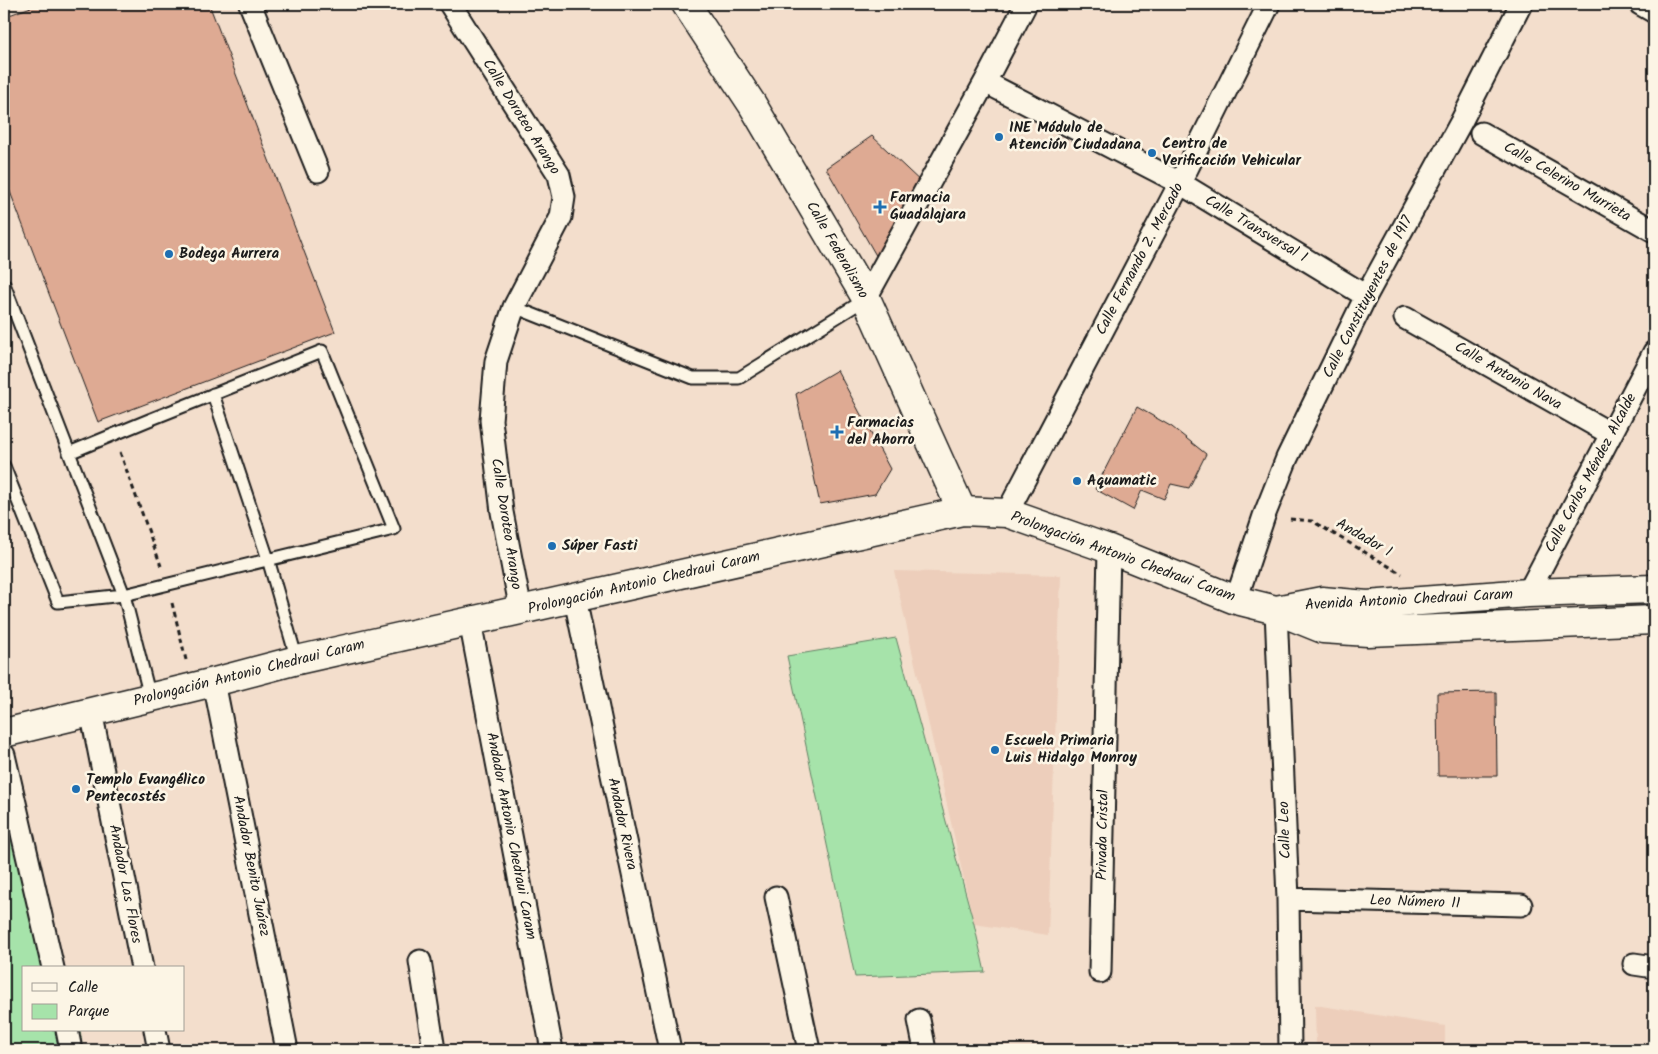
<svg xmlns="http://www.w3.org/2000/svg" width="1658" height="1054" font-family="Kalam,sans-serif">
  <rect width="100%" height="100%" fill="#f3decc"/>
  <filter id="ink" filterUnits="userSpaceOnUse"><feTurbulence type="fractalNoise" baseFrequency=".02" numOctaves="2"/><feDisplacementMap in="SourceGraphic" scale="10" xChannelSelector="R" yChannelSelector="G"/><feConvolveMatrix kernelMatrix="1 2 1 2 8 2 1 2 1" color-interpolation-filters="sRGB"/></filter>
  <g filter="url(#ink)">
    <path fill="#edcebb" d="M 894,571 L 1061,575 L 1048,935 L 974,924 Z
      M 1315,1005 L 1445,1026 L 1445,1050 L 1316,1050 Z"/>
    <path fill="#a6e3aa" stroke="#618063" d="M 896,638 L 974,924 L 985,972 L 855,977 L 787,656 Z
      M 4,800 L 61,968 L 24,968 L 24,1030 L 80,1030 L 83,1050 L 4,1050 Z"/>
    <path fill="#deaa93" stroke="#1c1c1c" d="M 39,4 L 209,4 L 335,332 L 98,422 L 4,176 L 4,17 Z
      M 872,136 L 924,185 L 882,266 L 826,168 Z
      M 837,370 L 890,469 L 875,494 L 820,504 L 796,394 Z
      M 1137,407 L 1172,427 L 1206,454 L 1189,488 L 1171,484 L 1164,499 L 1142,490 L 1133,510 L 1095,489 Z
      M 1496,692 L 1497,776 L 1438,776 L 1437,693 Z"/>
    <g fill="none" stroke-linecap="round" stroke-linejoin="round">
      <defs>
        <path id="service" d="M 4,284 L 124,595 L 150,697
          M 514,307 L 693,378 L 739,378 L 866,299
          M 213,394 L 268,559 L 297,660
          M 4,466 L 58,602 L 124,595 L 394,529 L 322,351 L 149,420 L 69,453"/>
        <path id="minor" d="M 250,4 L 318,171
          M 450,4 L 559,175 L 564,197 L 561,217 L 514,307 L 496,361 L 491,420 L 502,512 L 521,611
          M 1640,4 L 1654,12
          M 985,82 L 1180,183 L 1366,296
          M 1481,133 L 1654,231
          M 866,298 L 985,82 L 1026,4
          M 1405,318 L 1611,434
          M 1007,513 L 1180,183 L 1269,4
          M 1528,593 L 1654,352
          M 575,599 L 670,1050
          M 1236,600 L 1264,516 L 1287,458 L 1366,296 L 1461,122 L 1521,4
          M 1276,610 L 1288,899 L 1290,1050
          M 470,621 L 552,1050
          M 214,682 L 287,1050
          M 91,711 L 142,968
          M 4,755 L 53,968
          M 776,897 L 809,1050
          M 1288,899 L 1521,905
          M 420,961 L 434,1050
          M 1634,964 L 1654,967
          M 1100,972 L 1109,549
          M 919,1020 L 925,1050
          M 67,1030 L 71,1050
          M 155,1030 L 159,1050"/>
        <path id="secondary" d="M 686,4 L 752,104 L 866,298 L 962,511"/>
        <path id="primary" d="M 1276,610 L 1322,601 L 1367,605 L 1528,593 L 1654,589
          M 4,733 L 214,682 L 297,660 L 962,511 L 1007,513 L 1109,549 L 1236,600 L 1276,610 L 1323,629 L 1368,632 L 1654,620"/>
      </defs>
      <use href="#service" stroke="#1c1c1c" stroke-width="15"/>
      <use href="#minor" stroke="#1c1c1c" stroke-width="25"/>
      <use href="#secondary" stroke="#1c1c1c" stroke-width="31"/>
      <use href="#primary" stroke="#1c1c1c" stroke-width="31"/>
      <path stroke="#1c1c1c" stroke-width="3" stroke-dasharray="5 4" stroke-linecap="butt" d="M 120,452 L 161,566
        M 1290,519 L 1312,521 L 1402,574
        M 172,603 L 186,660"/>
      <use href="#service" stroke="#fcf5e5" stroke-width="11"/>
      <use href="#minor" stroke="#fcf5e5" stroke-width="21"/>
      <use href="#secondary" stroke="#fcf5e5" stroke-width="28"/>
      <use href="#primary" stroke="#fcf5e5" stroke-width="28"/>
    </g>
  </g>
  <g fill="#1f6fb2" stroke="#fcf5e5" stroke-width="2">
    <circle cx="999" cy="137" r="5"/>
    <circle cx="1152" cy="153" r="5"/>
    <path d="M877.5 199.5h5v5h5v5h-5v5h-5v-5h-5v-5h5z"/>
    <circle cx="169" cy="254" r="5"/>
    <path d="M834.5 424.5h5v5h5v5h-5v5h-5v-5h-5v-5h5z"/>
    <circle cx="1077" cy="481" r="5"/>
    <circle cx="552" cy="546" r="5"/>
    <circle cx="995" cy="750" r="5"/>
    <circle cx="76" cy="789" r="5"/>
  </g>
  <g text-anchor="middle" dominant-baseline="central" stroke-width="5" stroke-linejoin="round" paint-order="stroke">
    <g font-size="15" fill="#1c1c1c" stroke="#fcf5e5">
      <text transform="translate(521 117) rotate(58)">Calle Doroteo Arango</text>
      <text transform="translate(1567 182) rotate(30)">Calle Celerino Murrieta</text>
      <text transform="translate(1256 229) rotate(31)">Calle Transversal 1</text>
      <text transform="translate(837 250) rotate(60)">Calle Federalismo</text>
      <text transform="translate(1140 259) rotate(-62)">Calle Fernando Z. Mercado</text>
      <text transform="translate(1368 297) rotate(-63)">Calle Constituyentes de 1917</text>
      <text transform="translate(1508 376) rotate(30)">Calle Antonio Nava</text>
      <text transform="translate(1591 473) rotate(-62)">Calle Carlos Méndez Alcalde</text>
      <text transform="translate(506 524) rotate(81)">Calle Doroteo Arango</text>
      <text transform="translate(1364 538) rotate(30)">Andador 1</text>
      <text transform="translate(1123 557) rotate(20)">Prolongación Antonio Chedraui Caram</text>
      <text transform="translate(644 583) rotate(-13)">Prolongación Antonio Chedraui Caram</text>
      <text transform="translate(1409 600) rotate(-3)">Avenida Antonio Chedraui Caram</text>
      <text transform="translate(249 673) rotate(-14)">Prolongación Antonio Chedraui Caram</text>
      <text transform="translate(622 824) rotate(78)">Andador Rivera</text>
      <text transform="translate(1285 830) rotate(-92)">Calle Leo</text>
      <text transform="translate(1103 835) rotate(-89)">Privada Cristal</text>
      <text transform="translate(511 836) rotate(79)">Andador Antonio Chedraui Caram</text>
      <text transform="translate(251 866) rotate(79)">Andador Benito Juárez</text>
      <text transform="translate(125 884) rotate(79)">Andador Las Flores</text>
      <text transform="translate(1415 902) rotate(2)">Leo Número 11</text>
    </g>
    <g font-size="15" font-weight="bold" fill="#1c1c1c" stroke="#fcf5e5" text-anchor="start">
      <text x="1009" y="128">INE Módulo de<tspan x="1009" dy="17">Atención Ciudadana</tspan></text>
      <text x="1162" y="144">Centro de<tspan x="1162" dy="17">Verificación Vehicular</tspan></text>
      <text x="890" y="198">Farmacia<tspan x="890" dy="17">Guadalajara</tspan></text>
      <text x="179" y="254">Bodega Aurrera</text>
      <text x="847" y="423">Farmacias<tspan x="847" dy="17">del Ahorro</tspan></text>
      <text x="1087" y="481">Aquamatic</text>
      <text x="562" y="546">Súper Fasti</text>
      <text x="1005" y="741">Escuela Primaria<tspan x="1005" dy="17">Luis Hidalgo Monroy</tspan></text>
      <text x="86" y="780">Templo Evangélico<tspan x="86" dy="17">Pentecostés</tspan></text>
    </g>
  </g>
  <rect width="1658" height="1054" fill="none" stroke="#fcf5e5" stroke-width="20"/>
  <rect x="10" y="10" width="1638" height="1034" fill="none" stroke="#1c1c1c" stroke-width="2" filter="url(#ink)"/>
  <rect x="22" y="966" width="162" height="65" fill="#fcf5e5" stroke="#a29e95"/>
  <rect x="32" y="983" width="25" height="8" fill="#fcf5e5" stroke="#a29e95"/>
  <text x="68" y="992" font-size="15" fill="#1c1c1c">Calle</text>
  <rect x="32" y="1004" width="25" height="15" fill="#a6e3aa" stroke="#a29e95"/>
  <text x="68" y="1016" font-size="15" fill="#1c1c1c">Parque</text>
</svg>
